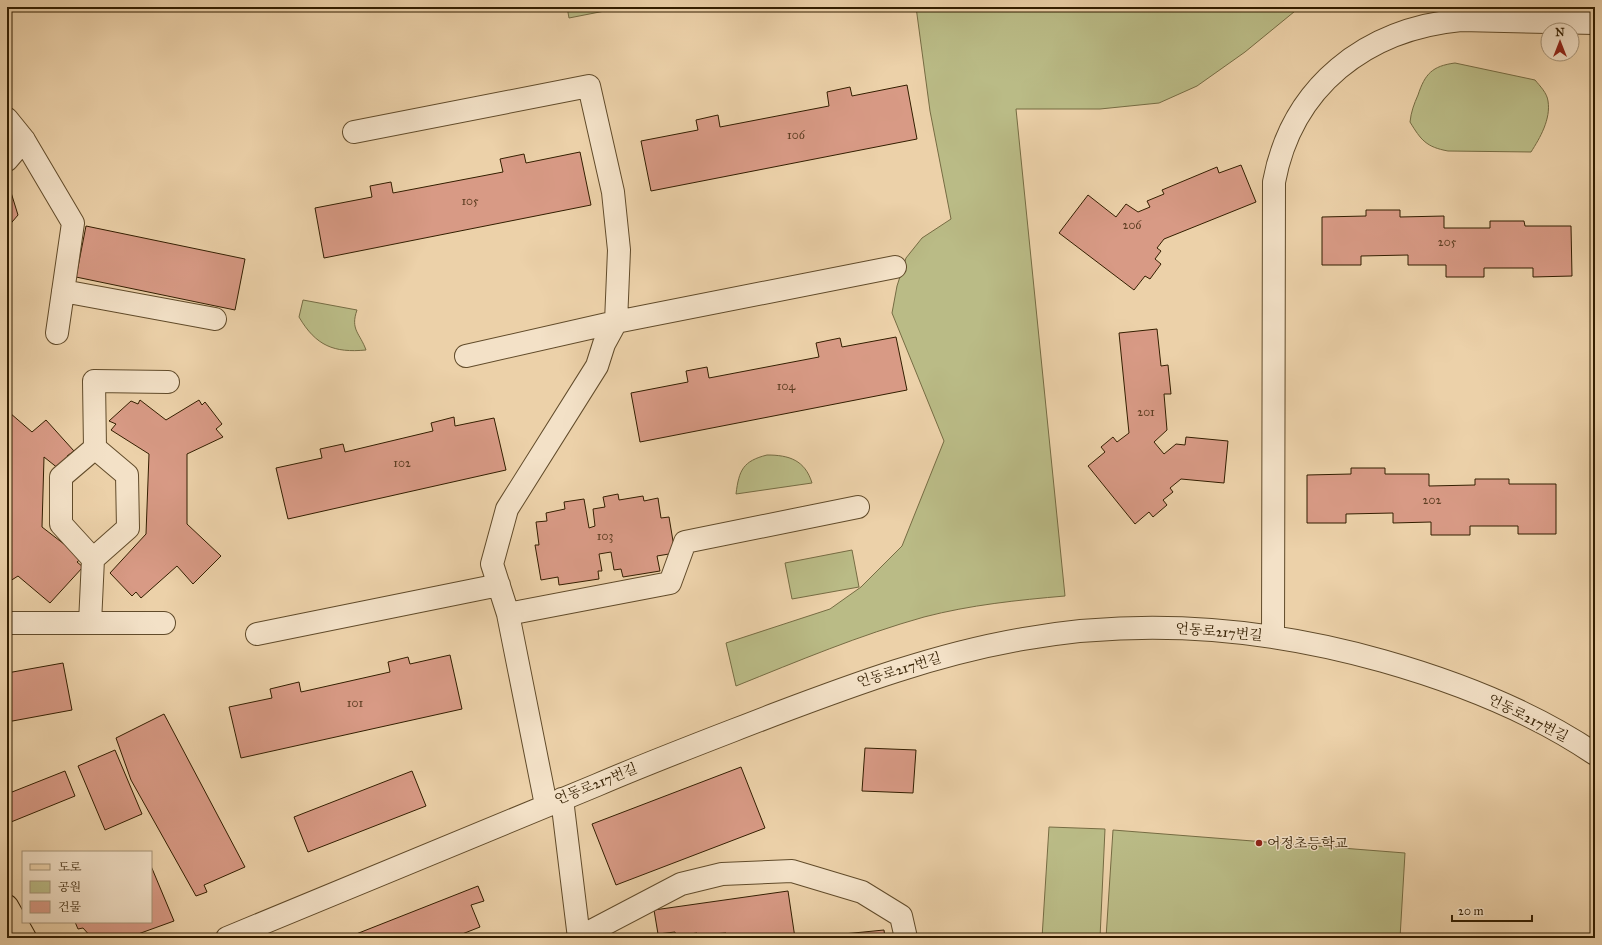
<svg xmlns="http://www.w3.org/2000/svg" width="1602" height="945" font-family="'IM FELL Great Primer','Noto Serif KR',serif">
  <rect width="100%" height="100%" fill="#ecd1a9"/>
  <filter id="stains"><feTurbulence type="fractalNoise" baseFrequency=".005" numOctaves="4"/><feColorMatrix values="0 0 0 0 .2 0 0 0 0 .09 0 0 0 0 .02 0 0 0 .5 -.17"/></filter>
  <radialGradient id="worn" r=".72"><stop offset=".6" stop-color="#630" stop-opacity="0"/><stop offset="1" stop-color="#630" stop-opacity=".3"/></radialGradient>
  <path fill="#babb86" stroke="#766c43" d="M 567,7 L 625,7 L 569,18 Z
    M 916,7 L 1300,7 L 1245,52 L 1197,86 L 1159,103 L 1100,109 L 1016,109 L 1065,596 C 1018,600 970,605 924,617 C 860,635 798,661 736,686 L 726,643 L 830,609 L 861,587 L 902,546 L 944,441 L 892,313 L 897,286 L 906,258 L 922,238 L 951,219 L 930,111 Z
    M 1455,63 L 1535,80 C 1540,86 1547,93 1548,101 C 1551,119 1540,138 1531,152 L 1448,151 C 1426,147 1421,140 1410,122 C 1411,112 1414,104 1418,95 C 1425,74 1432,66 1455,63 Z
    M 303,300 L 357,310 C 350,330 360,333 366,350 C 334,353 316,346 299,317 Z
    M 767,455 C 789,455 805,460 812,483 L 736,494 C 739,470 743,461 767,455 Z
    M 852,550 L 859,587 L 792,599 L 785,563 Z
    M 1049,827 L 1105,829 L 1100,938 L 1042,938 Z
    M 1113,830 L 1405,853 L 1400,938 L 1106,938 Z"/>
  <path fill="#d89a85" stroke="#331e00" d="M 907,85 L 917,139 L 651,191 L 641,141 L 698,130 L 696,120 L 718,115 L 720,127 L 829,106 L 827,92 L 850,87 L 852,96 Z
    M 580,152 L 591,205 L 324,258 L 315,208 L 372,197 L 370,186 L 391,182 L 393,193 L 503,172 L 500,159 L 524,154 L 526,163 Z
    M 1241,165 L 1256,202 L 1164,239 L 1157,248 L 1161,251 L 1155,259 L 1161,264 L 1150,279 L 1145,276 L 1134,290 L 1059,233 L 1088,195 L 1116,217 L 1126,204 L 1138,212 L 1150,207 L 1147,201 L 1164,194 L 1162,190 L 1217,167 L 1219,173 Z
    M 9,186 L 18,215 L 7,228 L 7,189 Z
    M 1366,210 L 1400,210 L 1400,217 L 1444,216 L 1444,228 L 1490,228 L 1490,221 L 1524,221 L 1525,226 L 1571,226 L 1572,276 L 1533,277 L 1533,268 L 1484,268 L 1484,277 L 1446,277 L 1446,265 L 1408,265 L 1408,255 L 1361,256 L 1361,265 L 1322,265 L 1322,217 L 1366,216 Z
    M 86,226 L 245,259 L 235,310 L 76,277 Z
    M 1157,329 L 1161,366 L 1168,365 L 1171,394 L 1164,394 L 1167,430 L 1154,442 L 1164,454 L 1176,444 L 1185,445 L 1186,437 L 1228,441 L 1224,483 L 1181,479 L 1170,488 L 1173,492 L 1163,500 L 1167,505 L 1153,517 L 1149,512 L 1135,524 L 1088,466 L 1105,452 L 1101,447 L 1113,437 L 1117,442 L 1129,433 L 1119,333 Z
    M 896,337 L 907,390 L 640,442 L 631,393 L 688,382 L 686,371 L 707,367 L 709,378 L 819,357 L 816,343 L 840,338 L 842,347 Z
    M 140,400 L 166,420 L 199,400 L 202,405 L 205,402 L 222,424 L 216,429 L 223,437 L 187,454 L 187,524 L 221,556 L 193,584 L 177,566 L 141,598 L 136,592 L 132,596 L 110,573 L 146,534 L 149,454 L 111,430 L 116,424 L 109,421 L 131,401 L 138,404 Z
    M 10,413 L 32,432 L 46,420 L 74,451 L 67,456 L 71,460 L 59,469 L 44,457 L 42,527 L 82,558 L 77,562 L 83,567 L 50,603 L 18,576 L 7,583 L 7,415 Z
    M 454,417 L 455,426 L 494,418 L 506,470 L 288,519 L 276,468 L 322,458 L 320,449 L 343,444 L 345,452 L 433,431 L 431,423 Z
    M 1351,468 L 1385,468 L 1385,474 L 1429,474 L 1429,486 L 1475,485 L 1475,479 L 1509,479 L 1509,484 L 1556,484 L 1556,534 L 1518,534 L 1518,526 L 1470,526 L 1470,535 L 1431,535 L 1431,522 L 1393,523 L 1393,513 L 1346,514 L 1346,523 L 1307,523 L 1307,475 L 1351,474 Z
    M 618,494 L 619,500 L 643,496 L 644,501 L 658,498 L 661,518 L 669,517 L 675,553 L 657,556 L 660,571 L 623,577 L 621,569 L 614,570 L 611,552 L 599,554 L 602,571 L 598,571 L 599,579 L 559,585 L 558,577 L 541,580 L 535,545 L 539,545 L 536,522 L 547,521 L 546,513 L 565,509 L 564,502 L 584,499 L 589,528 L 595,526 L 593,509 L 605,507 L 603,497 Z
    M 450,655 L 462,709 L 241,758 L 229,707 L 272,698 L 270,689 L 299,682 L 301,692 L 390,672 L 388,662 L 408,657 L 410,664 Z
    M 63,663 L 72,710 L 7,722 L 7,673 Z
    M 164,714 L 245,867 L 204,885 L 207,892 L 196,896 L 131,780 L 116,738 Z
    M 865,748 L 916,750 L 913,793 L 862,791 Z
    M 115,750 L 142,814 L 105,830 L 78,766 Z
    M 741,767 L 765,828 L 616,885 L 592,824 Z
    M 65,771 L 75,796 L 11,822 L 7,811 L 7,794 Z
    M 412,771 L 426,806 L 308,852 L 294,817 Z
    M 151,866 L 174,921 L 127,938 L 92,938 L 83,928 L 78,929 L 75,922 L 151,922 Z
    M 478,886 L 484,901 L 471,905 L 480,927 L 452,938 L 346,938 Z
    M 788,891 L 795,938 L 742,938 L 741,935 L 727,936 L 726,933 L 697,935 L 697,933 L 676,936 L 675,932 L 658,934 L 654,910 Z
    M 884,930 L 885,938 L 823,938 L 823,936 Z"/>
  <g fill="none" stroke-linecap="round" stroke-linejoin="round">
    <defs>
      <path id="minor" d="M 7,119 L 24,140 L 73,223 L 57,333
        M 354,132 L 589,86 L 613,192 L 619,250 L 616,322 L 604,344 L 597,366 L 507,509 L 492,564 L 508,614 L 546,805
        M 7,160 L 24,140
        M 63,291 L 215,319
        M 466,356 L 616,322 L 895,267
        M 93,559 L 61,524 L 61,477 L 95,448
        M 508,614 L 670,583 L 685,542 L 858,507
        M 7,623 L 164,623
        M 90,623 L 93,559 L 128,528 L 127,475 L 95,448 L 94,381 L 168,382
        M 257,634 L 499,585
        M 1273,637 L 1274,182 C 1292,86 1366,29 1461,20 L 1595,23
        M 562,799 L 579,938
        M 227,938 C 350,887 473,836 597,785 C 655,760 714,738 773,715 C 855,684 936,654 1023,639 C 1143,618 1266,628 1383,661 C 1457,682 1530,710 1595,754
        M 578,938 L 681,884 L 722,874 L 792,871 L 862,892 L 901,916 L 906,938"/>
      <path id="major" d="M 7,906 L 25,938"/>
    </defs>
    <use href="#minor" stroke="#614b2a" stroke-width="24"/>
    <use href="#major" stroke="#331e00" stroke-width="24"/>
    <use href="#minor" stroke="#f3e1c7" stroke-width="22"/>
    <use href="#major" stroke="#ecd1a9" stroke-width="22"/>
  </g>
  <circle fill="#8f2418" stroke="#f3e1c7" stroke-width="1.5" cx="1259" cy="843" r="4"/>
  <g text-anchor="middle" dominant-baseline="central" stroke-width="3" stroke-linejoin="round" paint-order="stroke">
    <g font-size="12" fill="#5c3d21">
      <text x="796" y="135">106</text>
      <text x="470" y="201">105</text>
      <text x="1132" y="225">206</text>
      <text x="1447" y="242">205</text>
      <text x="786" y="386">104</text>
      <text x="1146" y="412">201</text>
      <text x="402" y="463">102</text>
      <text x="1432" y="500">202</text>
      <text x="605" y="536">103</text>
      <text x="355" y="703">101</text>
    </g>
    <g font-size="14" fill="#331e00" stroke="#f3e1c7">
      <text transform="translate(1219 632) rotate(5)">언동로217번길</text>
      <text transform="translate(899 670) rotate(-17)">언동로217번길</text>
      <text transform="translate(1528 718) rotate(27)">언동로217번길</text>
      <text transform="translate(596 784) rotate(-22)">언동로217번길</text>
    </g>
    <g font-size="14" fill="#331e00" stroke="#f3e1c7" text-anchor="start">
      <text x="1267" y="843">어정초등학교</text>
    </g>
  </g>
  <rect width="1602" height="945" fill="none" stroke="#ecd1a9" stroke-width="24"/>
  <rect x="8" y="8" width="1586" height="929" fill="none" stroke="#331e00" stroke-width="2"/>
  <rect x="12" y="12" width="1578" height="921" fill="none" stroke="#331e00"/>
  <rect x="22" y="851" width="130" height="72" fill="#f3e1c7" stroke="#a69377"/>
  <rect x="30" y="864" width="20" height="6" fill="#ecd1a9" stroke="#a69377"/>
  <text x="58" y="871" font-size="12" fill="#331e00">도로</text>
  <rect x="30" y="881" width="20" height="12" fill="#babb86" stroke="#a69377"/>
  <text x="58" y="891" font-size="12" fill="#331e00">공원</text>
  <rect x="30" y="901" width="20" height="12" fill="#d89a85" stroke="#a69377"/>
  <text x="58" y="911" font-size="12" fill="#331e00">건물</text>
  <g transform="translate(1560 42)"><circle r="19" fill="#f3e1c7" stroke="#a69377"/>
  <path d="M0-3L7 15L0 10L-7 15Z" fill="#8f2418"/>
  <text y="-6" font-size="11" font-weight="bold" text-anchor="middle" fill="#331e00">N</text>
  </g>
  <path d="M1452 915v6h80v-6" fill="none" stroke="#331e00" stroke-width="2"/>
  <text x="1458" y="915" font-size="12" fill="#331e00" stroke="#f3e1c7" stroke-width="3" paint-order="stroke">20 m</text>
  <rect width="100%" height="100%" filter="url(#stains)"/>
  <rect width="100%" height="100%" fill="url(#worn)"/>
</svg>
